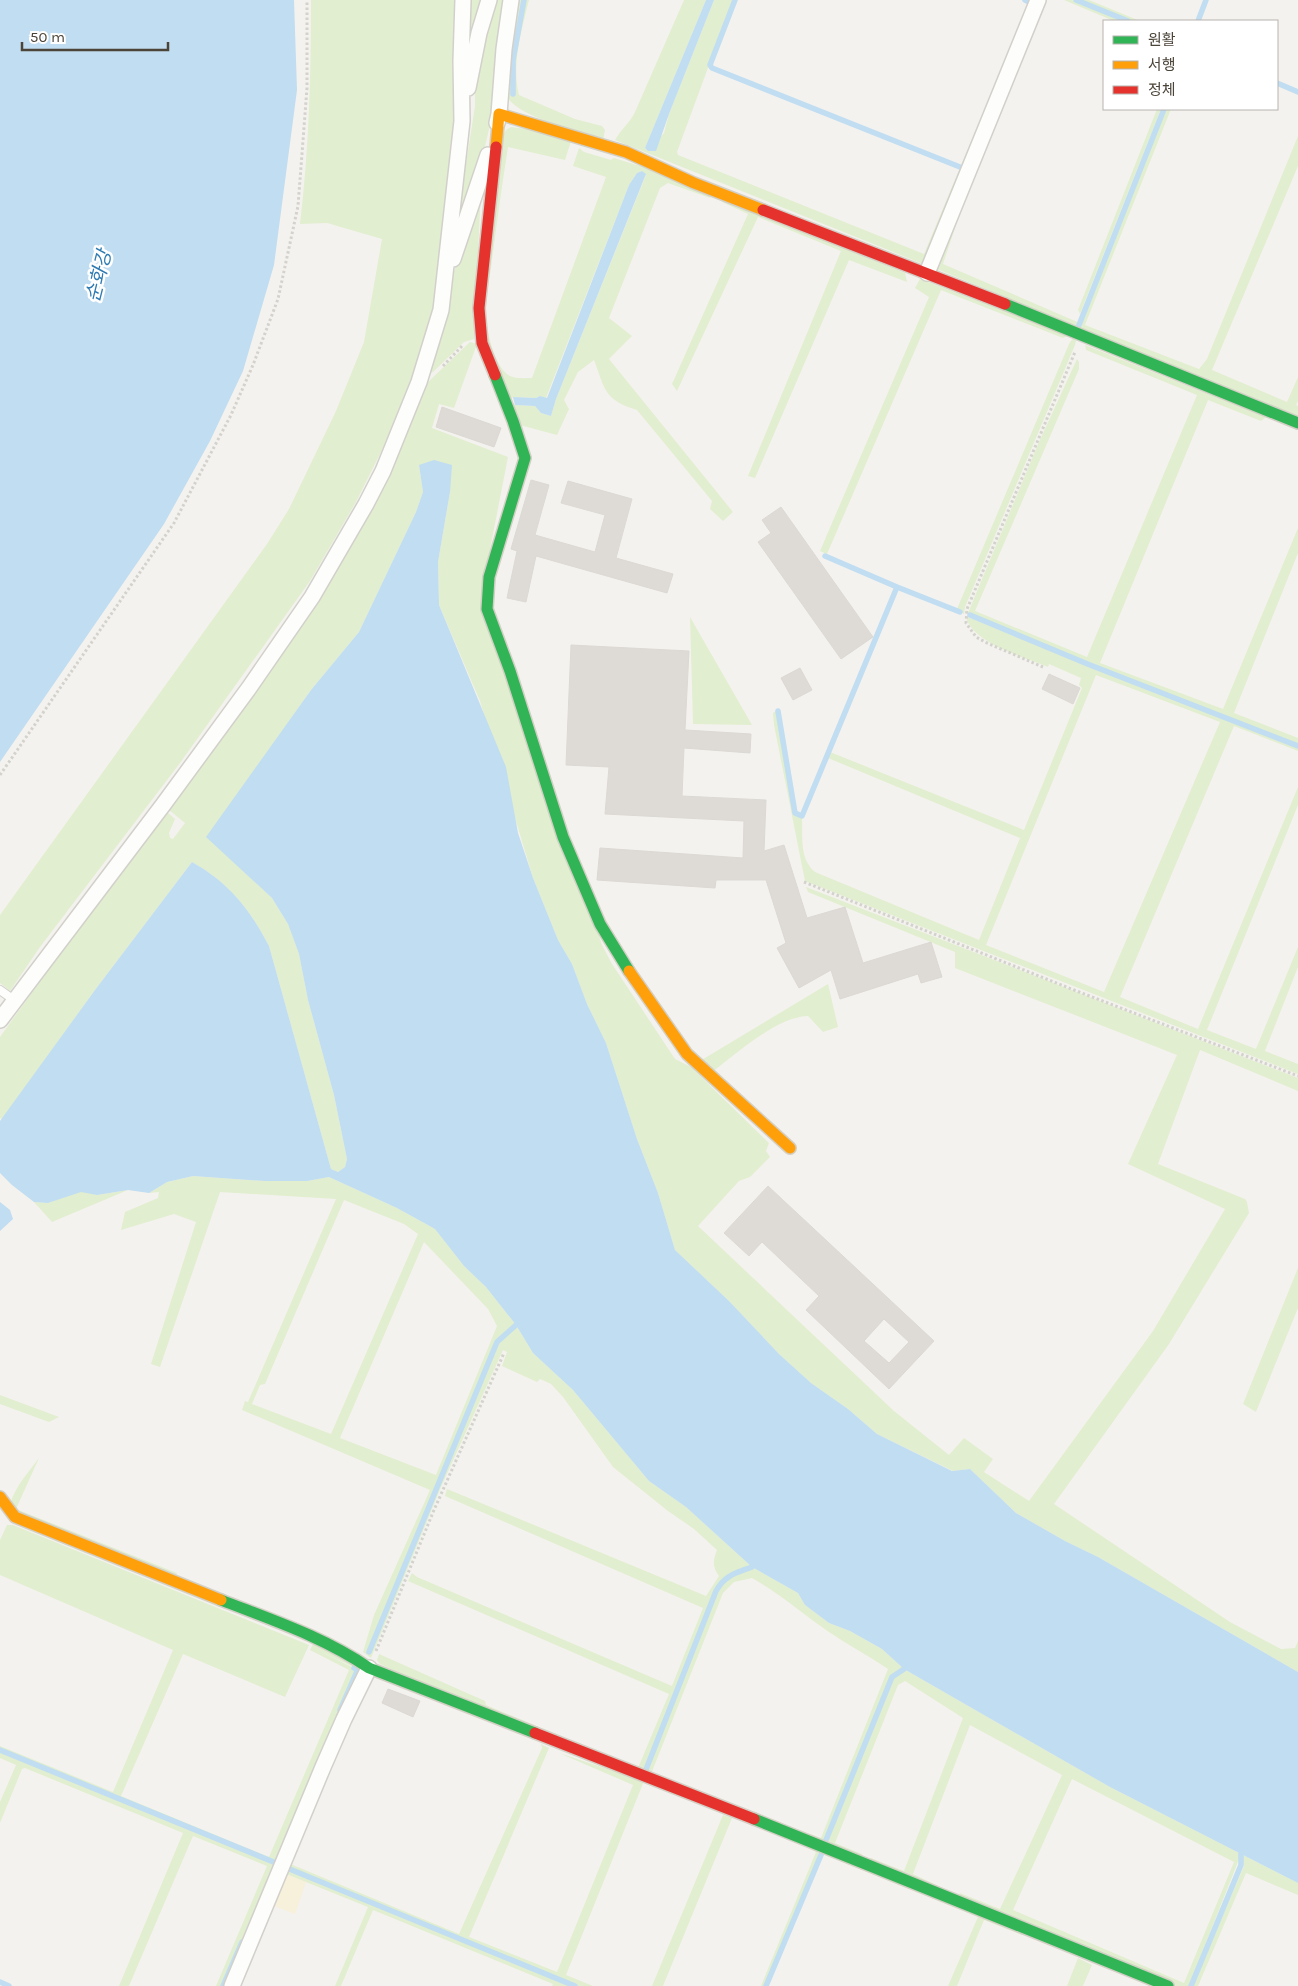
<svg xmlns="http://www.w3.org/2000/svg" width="1298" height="1986" font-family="Karla,'Noto Sans KR',sans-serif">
  <rect width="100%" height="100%" fill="#f4f2ee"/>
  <path fill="#e1eecf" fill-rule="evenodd" d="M 311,0 L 458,0 L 452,154 L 435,299 L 431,319 L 416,369 L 381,452 L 356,502 L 310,581 L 180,763 L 40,947 L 10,991 L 0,983 L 0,915 L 267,544 L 289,509 L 336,411 L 364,342 L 382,239 L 327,223 L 300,224 C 309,149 311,75 311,0 Z
    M 469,0 L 480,0 L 473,29 L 470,50 L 466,39 Z
    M 493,0 L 503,0 L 490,125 L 481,164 L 455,236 L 475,106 L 475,84 Z
    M 519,0 L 522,0 L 511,60 L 512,94 L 515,94 C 512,62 517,31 525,0 L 529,0 C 522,29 511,65 519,95 L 575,119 L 602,126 L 605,130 L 603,140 C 581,133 519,117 507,97 L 513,21 Z
    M 684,0 L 706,0 L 645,148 L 648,151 L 664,133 L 669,114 L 714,0 L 733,0 L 677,152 L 678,155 L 924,254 L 1030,0 L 1035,0 L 923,264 L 615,140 C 621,129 629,124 635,112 Z
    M 1040,0 L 1045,0 L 957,222 L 943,264 L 1082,324 L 1166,109 L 1171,109 L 1085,325 L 1199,369 L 1207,359 L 1298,136 L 1298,166 L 1212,370 L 1287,402 L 1298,377 L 1298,401 L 1296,405 L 1298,406 L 1298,417 L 937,269 Z
    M 1064,0 L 1072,0 L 1123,21 L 1114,21 Z
    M 1080,0 L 1089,0 L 1140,21 L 1131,21 Z
    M 1157,109 L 1161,109 L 1080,314 L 1078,310 Z
    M 511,127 L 527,129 L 571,141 L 565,160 L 508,147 C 502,185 497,222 492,260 C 490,279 485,299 486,317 C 487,333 495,368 510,376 C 516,379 525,378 532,378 L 606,177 L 573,166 L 579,148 L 584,152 L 611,160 L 614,158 L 643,167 L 711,194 L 710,198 L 668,183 L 660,188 L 609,318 L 632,336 L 609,359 L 733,512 L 723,521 L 710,509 L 712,501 L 637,410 C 604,400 605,389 594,360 L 578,372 L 564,400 L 569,409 L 557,435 L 516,424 L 511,421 L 508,416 L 506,401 L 491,363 L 484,333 L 481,306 L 485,256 L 496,188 L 501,145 L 503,135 L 506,130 ZM 642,171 L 646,175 L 556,399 L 551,416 L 541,413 L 535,406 L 515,405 L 511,400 L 513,397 L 536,398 L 540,396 L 546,398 L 629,185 L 637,173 Z
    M 481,189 L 474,339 L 464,342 L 433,372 L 428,374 L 452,278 Z
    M 722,198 L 905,273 L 907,282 L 849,260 L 755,478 L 748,476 L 841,251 L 758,217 L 677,391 L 672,384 L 748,214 L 722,202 Z
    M 920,279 L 1069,335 L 1063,338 L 941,290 L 827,554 L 820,551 L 929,297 L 915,288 Z
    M 1073,338 L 1076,341 L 1075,345 L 965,607 L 964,614 L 957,609 L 1069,344 Z
    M 470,342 L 477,344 L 454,408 L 439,404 L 432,428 L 508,457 L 484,580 L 602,945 L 612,964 L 675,1059 L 691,1067 L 769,1143 L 766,1151 L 770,1157 L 750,1177 L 739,1181 L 698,1226 L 894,1411 L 949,1455 L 964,1438 L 993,1459 L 984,1472 L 1029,1501 L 1153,1331 L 1225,1209 L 1128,1164 L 1177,1055 L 955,968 L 955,952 L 808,892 L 806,887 L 1298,1078 L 1298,1091 L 1200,1050 L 1158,1164 L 1245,1199 L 1247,1202 L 1249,1213 L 1169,1344 L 1054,1504 L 1230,1622 L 1281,1649 L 1295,1648 L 1298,1641 L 1298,1672 L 1098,1557 L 1065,1541 L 1016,1513 L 970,1469 L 953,1471 L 877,1434 L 848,1409 L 811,1383 L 779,1354 L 729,1301 L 675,1250 L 658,1193 L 637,1139 L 606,1043 L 587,1004 L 572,964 L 558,940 L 533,878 L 480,701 L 439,605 L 438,562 L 450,492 L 419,465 L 423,492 L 416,512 L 359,632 L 311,690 L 207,837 L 272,898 L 288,924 L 299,954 L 308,1000 L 334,1095 L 347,1159 L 345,1167 L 338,1172 L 331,1169 L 269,946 C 249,908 229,883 192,862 L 95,990 L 2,1119 L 0,1118 L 0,1037 L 68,942 L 167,812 L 175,819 L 169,833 L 170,838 L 173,839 L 185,823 L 169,810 L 310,615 L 395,459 L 427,383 Z
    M 1085,345 L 1266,417 L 1261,421 L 1208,400 L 1100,663 L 1223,709 L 1298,528 L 1298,553 L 1234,713 L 1298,738 L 1298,744 L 1090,663 L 968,613 L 1039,442 L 1077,359 L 1079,362 L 1079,369 L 975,611 L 1087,657 L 1197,395 L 1086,350 Z
    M 690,617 L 752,725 L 693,724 Z
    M 968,617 L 1090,667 L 1298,747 L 1298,751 L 1234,726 L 1120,997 L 1198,1029 L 1298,787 L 1298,805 L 1207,1030 L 1256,1049 L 1298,947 L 1298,967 L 1265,1051 L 1298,1064 L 1298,1074 L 805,881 L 774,725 L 773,713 L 776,711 L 794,814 L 802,818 C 803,838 799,858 815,872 L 979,940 L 1020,838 L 828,758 L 830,752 L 1024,830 L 1082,688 L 1079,685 L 1081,678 L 1049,664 L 1048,667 C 1025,657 977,645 967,620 ZM 1096,675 L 1220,722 L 1104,992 L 986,945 Z
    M 828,984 L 838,1027 L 823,1032 L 808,1016 C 776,1017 738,1053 712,1072 L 700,1061 Z
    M 193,1176 L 265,1181 L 307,1181 L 329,1177 L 397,1208 L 435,1229 L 464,1266 L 486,1287 L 516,1325 L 533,1353 L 573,1390 L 649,1481 L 686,1507 L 752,1567 L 798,1593 L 805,1605 L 829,1623 L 850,1631 L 882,1649 L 904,1669 L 977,1711 L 1110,1787 L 1298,1883 L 1298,1895 L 1246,1873 L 1198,1986 L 1193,1986 L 1244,1866 L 1241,1854 L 1189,1986 L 1172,1986 L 957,1898 L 960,1893 L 1000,1909 L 1062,1775 L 970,1725 L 913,1874 L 947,1890 L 946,1894 L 867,1862 L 871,1858 L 904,1871 L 963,1718 L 905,1681 L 898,1685 L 835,1843 L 862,1854 L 863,1860 L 793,1832 L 794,1828 L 821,1838 L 888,1669 C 869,1656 848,1645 829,1632 C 803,1614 779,1593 752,1578 L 734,1582 L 723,1593 L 651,1774 L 784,1825 L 783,1828 L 412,1679 L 380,1664 L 377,1660 L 379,1654 L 485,1701 L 486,1705 L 638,1768 L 669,1694 L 408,1581 L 412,1573 L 417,1577 L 672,1686 L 703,1608 L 445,1496 L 447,1489 L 706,1596 L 719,1576 C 712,1567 713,1560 717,1550 L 694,1529 L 668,1511 L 613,1467 L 563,1397 L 551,1384 L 540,1379 L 537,1382 L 502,1366 L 507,1352 L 503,1350 L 441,1487 L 371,1658 L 363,1652 L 374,1615 L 430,1490 L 242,1410 L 245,1401 L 248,1402 L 336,1199 L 220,1192 L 160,1367 L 151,1364 L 196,1222 L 174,1214 L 121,1230 L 125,1212 L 158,1198 L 159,1192 L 149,1193 L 167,1182 ZM 344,1200 L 404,1224 L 418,1234 L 331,1434 L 252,1404 L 260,1385 L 265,1384 ZM 424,1242 L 488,1309 L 497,1326 L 436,1475 L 340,1438 ZM 747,1567 L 752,1567 L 723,1581 L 717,1591 L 645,1772 L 714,1590 C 722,1576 733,1573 747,1567 ZM 903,1670 L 894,1678 L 826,1841 L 891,1676 ZM 1072,1779 L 1234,1862 L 1184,1983 L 1013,1910 Z
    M 128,1190 L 52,1222 L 34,1202 L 48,1203 L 81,1191 L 97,1195 Z
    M 1298,1268 L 1298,1308 L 1256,1412 L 1243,1404 Z
    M 0,1395 L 59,1417 L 49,1422 L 0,1404 Z
    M 39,1458 L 16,1509 L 177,1573 L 175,1579 L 29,1520 L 11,1507 C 9,1494 31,1469 39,1458 Z
    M 7,1525 L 13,1525 L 309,1645 L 285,1697 L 183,1654 L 121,1796 L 269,1857 L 349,1670 L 310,1650 L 313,1644 L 362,1669 L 225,1986 L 358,1669 L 315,1649 L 356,1669 L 275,1862 L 0,1749 L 0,1746 L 113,1792 L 173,1650 L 0,1575 L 0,1540 Z
    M 541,1744 L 549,1748 L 469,1937 L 557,1972 L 633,1785 L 559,1753 L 644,1781 L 566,1975 L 593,1986 L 578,1986 L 287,1867 L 288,1863 L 459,1934 L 542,1748 Z
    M 0,1751 L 274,1864 L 222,1986 L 216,1986 L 267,1866 L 193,1836 L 129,1986 L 119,1986 L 183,1833 L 25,1768 L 22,1769 L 0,1823 L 0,1802 L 16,1765 L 0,1758 Z
    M 723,1815 L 732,1818 L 663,1986 L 652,1986 Z
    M 810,1845 L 822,1851 L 1027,1934 L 1022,1935 L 984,1920 L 957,1986 L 948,1986 L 978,1917 L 822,1854 L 764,1986 L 761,1986 L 816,1852 L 808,1848 Z
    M 287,1869 L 573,1986 L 552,1986 L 553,1984 L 373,1910 L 341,1986 L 335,1986 L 368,1907 L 286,1874 Z
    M 1078,1958 L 1092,1965 L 1083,1986 L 1067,1986 Z"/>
  <path fill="#f7f0da" d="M 286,1874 L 306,1882 L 295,1914 L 269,1904 Z"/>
  <path fill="#c0ddf1" d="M 0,0 L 294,0 L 297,90 L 274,265 L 243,371 L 210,441 L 164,524 L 0,762 Z
    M 706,0 L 714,0 L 669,114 L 656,151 L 648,151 L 645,148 Z
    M 642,171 L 646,174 L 556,399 L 551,416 L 541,413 L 535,406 L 515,405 L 513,397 L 536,398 L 540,396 L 547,398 L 629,185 L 637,173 Z
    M 434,460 L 452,465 L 450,492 L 438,562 L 439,605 L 506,767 L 518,833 L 533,878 L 558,940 L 572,964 L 587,1004 L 606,1043 L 637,1139 L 658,1193 L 675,1250 L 729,1301 L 779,1354 L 811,1383 L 848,1409 L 877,1434 L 952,1471 L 970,1469 L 1016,1513 L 1065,1541 L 1098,1557 L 1298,1672 L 1298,1883 L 1110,1787 L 977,1711 L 904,1669 L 882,1649 L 850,1631 L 829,1623 L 805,1605 L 798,1593 L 752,1567 L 686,1507 L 649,1481 L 573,1390 L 533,1353 L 516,1325 L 486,1287 L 464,1266 L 435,1229 L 397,1208 L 329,1177 L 307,1181 L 265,1181 L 193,1176 L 167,1182 L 149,1193 L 128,1190 L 97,1195 L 81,1192 L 48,1203 L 34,1202 L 12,1185 L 0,1173 L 0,1121 L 95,990 L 192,862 C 229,883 249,908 269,946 L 331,1169 L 338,1172 L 345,1167 L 347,1159 L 334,1095 L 308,1000 L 299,954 L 288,924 L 272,898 L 206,837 L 311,690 L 359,632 L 416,512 L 423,492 L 419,465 Z
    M 0,1202 L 10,1210 L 13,1219 L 0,1231 Z"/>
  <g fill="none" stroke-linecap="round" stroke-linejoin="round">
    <path stroke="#c0ddf1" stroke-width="5.5" d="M 735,0 L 710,65 L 712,68 L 960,167
      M 1025,0 L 1029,2
      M 1076,0 L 1128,21
      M 1198,21 L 1206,0
      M 1277,83 L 1298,92
      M 513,94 L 513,60 L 524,0
      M 1079,325 L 1164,109
      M 825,556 L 897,587 L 960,612
      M 970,615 L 1090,665 L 1298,746
      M 778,711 L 795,813 L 802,816 L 897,587
      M 369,1652 L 497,1342 L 516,1325
      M 340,1710 L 358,1669 L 354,1668
      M 0,1750 L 276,1863
      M 645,1772 L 716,1591 C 725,1575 736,1573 752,1567
      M 826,1840 L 892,1677 L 904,1669
      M 287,1868 L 575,1986
      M 0,1982 L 9,1986
      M 223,1986 L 242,1942
      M 766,1986 L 821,1855
      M 1191,1986 L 1241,1865 L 1241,1853"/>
  </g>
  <path fill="#dedbd6" stroke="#dcd9d4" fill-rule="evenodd" d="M 442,407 L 501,428 L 494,447 L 436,427 Z
    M 531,480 L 549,485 L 535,535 L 595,552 L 605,515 L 561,503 L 568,481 L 632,499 L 616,558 L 673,574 L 667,593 L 536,556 L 526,602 L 507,598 L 517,551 L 511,549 Z
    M 781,507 L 873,637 L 841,659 L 758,542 L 771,533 L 762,520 Z
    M 571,645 L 689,651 L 685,730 L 751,734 L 750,753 L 684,748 L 682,796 L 766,800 L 764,851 L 784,845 L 807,918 L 845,907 L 863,963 L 931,942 L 942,977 L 921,983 L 918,974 L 840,999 L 831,970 L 799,988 L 777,948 L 786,943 L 766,880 L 716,880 L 715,888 L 597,880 L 600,848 L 743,858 L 744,821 L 605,814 L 609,767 L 566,765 Z
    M 800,668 L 812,690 L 793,700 L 781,678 Z
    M 1049,674 L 1080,688 L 1073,704 L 1042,689 Z
    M 768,1186 L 934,1341 L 889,1389 L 806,1310 L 819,1296 L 762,1242 L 749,1256 L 724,1233 ZM 884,1319 L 909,1342 L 889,1363 L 864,1341 Z
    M 388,1689 L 420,1701 L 413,1717 L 382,1703 Z"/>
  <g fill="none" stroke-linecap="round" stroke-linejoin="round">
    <defs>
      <path id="lane" d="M 0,990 L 14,1000"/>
      <path id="street" d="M 468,88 L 479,33 L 489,0
        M 497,123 L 499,114 L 504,49 L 511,0
        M 453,259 L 488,155
        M 927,273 L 1038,0
        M 0,1020 L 163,805 L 249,688 L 312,597 L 366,504 L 383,471 L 419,382 L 441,310 L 462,121 L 461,61 L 463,0
        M 232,1986 L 323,1767 L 344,1719 L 369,1668"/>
      <path id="fast" d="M 1005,304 L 1298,423
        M 495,375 L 513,421 L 525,458 L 489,577 L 487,609 L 510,671 L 563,837 L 600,924 L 629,971
        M 221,1600 C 272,1620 324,1637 369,1668 L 535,1733
        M 754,1819 L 1168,1986"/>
      <path id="slow" d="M 496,147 L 499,114 L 626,152 L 694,183 L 763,210
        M 629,971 L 687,1054 L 790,1148
        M 0,1497 L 15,1517 L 221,1600"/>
      <path id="jam" d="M 763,210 L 1005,304
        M 495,375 L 482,343 L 479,308 L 496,147
        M 535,1733 L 754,1819"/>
    </defs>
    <use href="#lane" stroke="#d2d0cb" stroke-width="10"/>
    <use href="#street" stroke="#d2d0cb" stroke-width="18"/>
    <use href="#fast" stroke="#d3cfc5" stroke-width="14"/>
    <use href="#slow" stroke="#d3cfc5" stroke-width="14"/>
    <use href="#jam" stroke="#d3cfc5" stroke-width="14"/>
    <path stroke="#d3d2cc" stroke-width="3" stroke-dasharray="2.5 2.5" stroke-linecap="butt" d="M 443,366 L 463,345
      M 1043,667 L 987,643 L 976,637 L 966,623 L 967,609 L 1075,352
      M 0,775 L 174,523 L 231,415 L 253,365 L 278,299 L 298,206 L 307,88 L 307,0
      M 804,882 L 1074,990 L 1298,1076
      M 376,1651 L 434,1510 L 504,1353"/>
    <use href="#lane" stroke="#fdfdfc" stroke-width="8"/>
    <use href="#street" stroke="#fdfdfc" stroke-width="15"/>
    <use href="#fast" stroke="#30b455" stroke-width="11"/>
    <use href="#slow" stroke="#ff9f0a" stroke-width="11"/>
    <use href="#jam" stroke="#e5322d" stroke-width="11"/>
  </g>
  <g text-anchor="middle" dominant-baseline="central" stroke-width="5" stroke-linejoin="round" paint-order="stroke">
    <g font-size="19" font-style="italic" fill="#2e7ab2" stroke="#fff">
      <text transform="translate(99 276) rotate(-76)">순화강</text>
    </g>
  </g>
  <rect x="1103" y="20" width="175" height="90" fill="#ffffff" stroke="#b7b4b0"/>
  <rect x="1113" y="36" width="25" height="8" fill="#30b455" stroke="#b7b4b0"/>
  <text x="1148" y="45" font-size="15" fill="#4b4439">원활</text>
  <rect x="1113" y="61" width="25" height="8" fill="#ff9f0a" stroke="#b7b4b0"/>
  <text x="1148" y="70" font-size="15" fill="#4b4439">서행</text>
  <rect x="1113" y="86" width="25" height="8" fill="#e5322d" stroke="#b7b4b0"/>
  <text x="1148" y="95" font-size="15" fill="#4b4439">정체</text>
  <path d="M22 42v8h146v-8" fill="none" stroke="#4b4439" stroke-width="2.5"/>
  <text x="30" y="42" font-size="15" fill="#4b4439" stroke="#ffffff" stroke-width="4" paint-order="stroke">50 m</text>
</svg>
